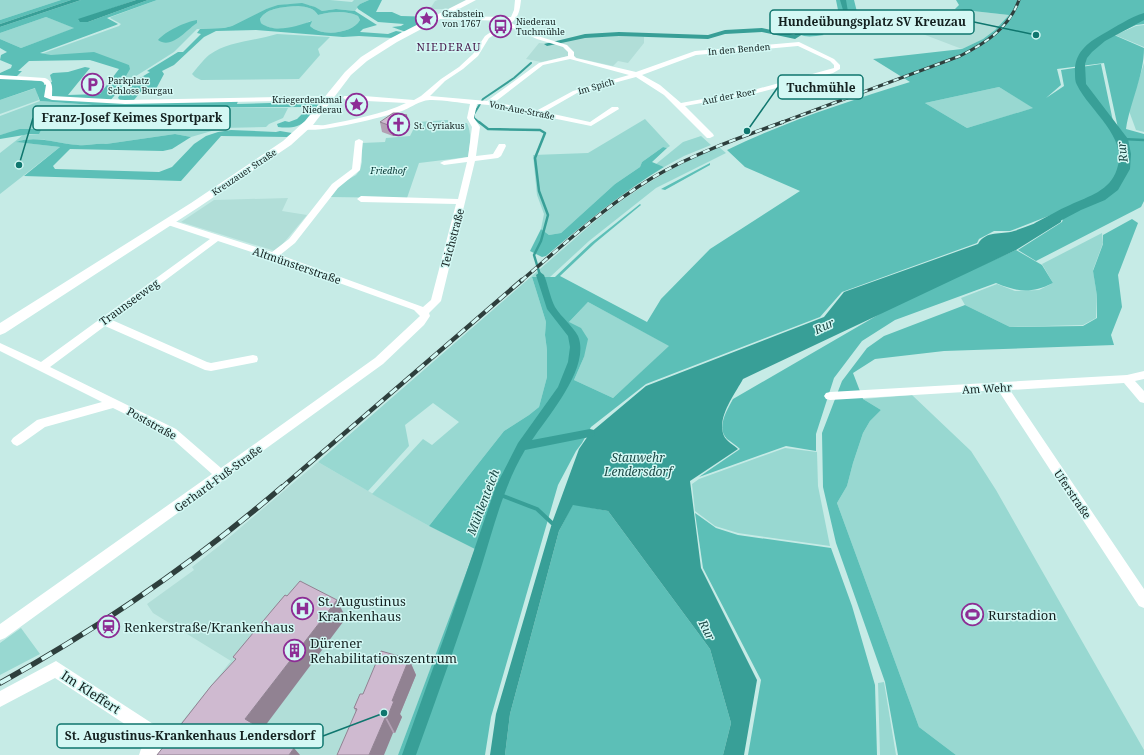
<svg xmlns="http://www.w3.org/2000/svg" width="1144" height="755" font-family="'Noto Serif',serif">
  <rect width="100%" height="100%" fill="#c6ebe6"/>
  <path fill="#b1ded8" d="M 438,0 L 468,0 L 451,9 L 430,9 L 435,1 Z
    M 955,9 L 1009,15 L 995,30 L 983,39 L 962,49 L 899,25 Z
    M 620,36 L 644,37 L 644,43 L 628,63 L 618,61 L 613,66 L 577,58 L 573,55 L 541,62 L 526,59 L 539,43 L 555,44 L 578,38 Z
    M 288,198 L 282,211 L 307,215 L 281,246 L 275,251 L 181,222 L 214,200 Z
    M 318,462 L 429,526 L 476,548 L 398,755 L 155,755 L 231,661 L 153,613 L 147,604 L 194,570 L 192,567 L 219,546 Z"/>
  <path fill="#98d8d1" d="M 0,0 L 61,0 L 0,20 Z
    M 157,0 L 330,0 L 352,2 L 354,0 L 369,0 L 360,4 L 355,11 L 336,9 L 322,11 L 309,5 L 289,4 L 266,9 L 232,26 L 224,28 L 197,29 L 174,52 L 125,83 L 123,81 L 129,65 L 41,54 L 119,26 L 121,24 L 110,18 L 111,17 Z
    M 298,6 C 307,7 314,8 318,15 C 331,12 345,10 358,16 L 360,20 C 352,34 321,37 310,26 L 311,22 L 310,21 C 298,29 273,33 261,23 L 260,19 C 267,7 286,7 298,6 Z
    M 839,10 L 789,25 L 780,13 Z
    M 46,17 L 75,28 L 21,48 L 0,39 L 0,33 Z
    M 1144,25 L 1144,47 L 1115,35 L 1136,26 Z
    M 277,34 L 330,37 L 318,49 L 320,55 L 299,79 L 201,80 L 195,77 L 192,74 C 197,68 203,60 209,55 C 228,41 255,41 277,34 Z
    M 1144,63 L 1144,132 L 1136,130 L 1129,111 Z
    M 999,87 L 1034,108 L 967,128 L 925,103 Z
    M 36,88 L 39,100 L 0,114 L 0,100 Z
    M 40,101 L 132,108 L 288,108 L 283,118 L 269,124 L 266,127 L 222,128 L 191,137 L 175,134 L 106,144 C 96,143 87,146 77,145 C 58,144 35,134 17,142 L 60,147 L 0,194 L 0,153 L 23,135 L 39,134 L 8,133 L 0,135 L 0,116 Z
    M 645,119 L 670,146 L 667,148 L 663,147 L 642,162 L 640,167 L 615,184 L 561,233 L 549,235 L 541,229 L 544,214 L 537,195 L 533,155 L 588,153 Z
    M 448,120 L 448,125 L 467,123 C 472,134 470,146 468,157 L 419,163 L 407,198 L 329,197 L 342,183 L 356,175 L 360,170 L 362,162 L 362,143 L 385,142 L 386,138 L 410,136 L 417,122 Z
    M 701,136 L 711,145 L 684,156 L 664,167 L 656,164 L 683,142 Z
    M 719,147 L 726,153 L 656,188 L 589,241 L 550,277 L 532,277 L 546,322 L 545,335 L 547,350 L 547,377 L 539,407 L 529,415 L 504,431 L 429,526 L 372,494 L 423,439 L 432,445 L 459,422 L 433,403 L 405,425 L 409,446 L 368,491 L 318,462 L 594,222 C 632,191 673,165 719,147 Z
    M 1102,233 L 1103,243 L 1093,270 L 1097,296 L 1096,318 L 1083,325 L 1010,327 L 965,305 L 961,298 L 997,284 L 1015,291 L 1039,290 L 1053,283 L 1042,264 Z
    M 588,302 L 670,346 L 613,398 L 574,380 L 584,357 L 569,322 Z
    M 912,395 L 971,451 L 996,490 L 1144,750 L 1144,755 L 956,755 L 919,727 L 837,503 L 847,486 L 853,463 L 863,433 L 870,421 L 881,410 L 863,399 Z
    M 785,448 L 817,452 L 818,486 L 830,546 L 738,533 L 715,526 L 695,511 L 692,484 L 699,479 Z
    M 21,628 L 40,654 L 0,675 L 0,643 Z
    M 884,682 L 896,755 L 880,755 L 878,683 Z"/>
  <path fill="#5cbfb7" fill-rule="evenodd" d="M 61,0 L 71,0 L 0,24 L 0,20 Z
    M 81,0 L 136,0 L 78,20 L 88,22 L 148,0 L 157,0 L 107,18 L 118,24 L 116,25 L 40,53 L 51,55 L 94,52 L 129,65 L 130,69 L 123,81 L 125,83 L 109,102 L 238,101 L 237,104 L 303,102 L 304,100 L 317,100 L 321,102 C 309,121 301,130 278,127 L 277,124 L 285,121 L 289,122 L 297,119 L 302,114 L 302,107 L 132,108 L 40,101 L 35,88 L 0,100 L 0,73 L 11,68 L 12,65 L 0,60 L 1,55 L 7,52 L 0,48 L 0,39 L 21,48 L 74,28 L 46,17 L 0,33 L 0,27 ZM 90,60 L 119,69 L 100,94 L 68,95 L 90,68 L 85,67 L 68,72 L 53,73 L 50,75 L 52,82 L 44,85 L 44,82 L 40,81 L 15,78 L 22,71 L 18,71 L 29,61 Z
    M 369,0 L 382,0 L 376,12 L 392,12 L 401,16 L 436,17 L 406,32 L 392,27 L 401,26 L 404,24 L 378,22 L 358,9 L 357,7 L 360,4 Z
    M 836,0 L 854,0 L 858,16 L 808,27 L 824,35 C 808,37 800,39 789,25 L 838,10 Z
    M 956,0 L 1144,0 L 1144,24 L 1136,25 L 1114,35 L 1144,48 C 1144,76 1130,102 1126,129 L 1144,134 L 1144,201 L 1141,207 L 1036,261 L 1018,250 L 1062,222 L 1065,214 L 1100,198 L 1115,188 L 1127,170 L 1104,63 L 1057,69 L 1061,85 L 1046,98 L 1064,86 L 1061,70 L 1101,64 L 1123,169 L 1111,186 L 1098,197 L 1074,207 L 1059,215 L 1051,215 L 1010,231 L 994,231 L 979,239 L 977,243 L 842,292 L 820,317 L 646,384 L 591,427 L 582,443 L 576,451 L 558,485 L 491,717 L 485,755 L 398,755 L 475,549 L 429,526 L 504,431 L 529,415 L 539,407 L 547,377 L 547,350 L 545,335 L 546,322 L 532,277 L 555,277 L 591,243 L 640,204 L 641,205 L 595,243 L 560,276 L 647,322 L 661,299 L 710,249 L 800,191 L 745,167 L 727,150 C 787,121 846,102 910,82 L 873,59 L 962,49 L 983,39 L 995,30 L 1009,15 L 955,9 L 959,5 ZM 999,87 L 1033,108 L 967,128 L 925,103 ZM 588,302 L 669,346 L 613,398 L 574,380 L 584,357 L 588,339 L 581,328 L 569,322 Z
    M 302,3 L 315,7 L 322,11 L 336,9 L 355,11 L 377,25 L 363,29 L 360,32 L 388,34 L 396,31 L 402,32 L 393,38 L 359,36 L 343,37 L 256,30 L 216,31 L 204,37 L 174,65 L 162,71 L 164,74 L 156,89 L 143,89 L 134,100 L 120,100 L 118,98 L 121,92 L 126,92 L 135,81 L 150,72 L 147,71 L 178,52 L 183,52 L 201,34 L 197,33 L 200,29 L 224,28 L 232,26 L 266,9 L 278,5 ZM 298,6 C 307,7 314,8 318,15 C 331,12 345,10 358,16 L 360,20 C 352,34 321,37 310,26 L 312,21 C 297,26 275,34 261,23 L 260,19 C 267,7 286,7 298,6 Z
    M 197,20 L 197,23 C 187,29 172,50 158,40 C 166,31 185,22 197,20 Z
    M 20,129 L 36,129 L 41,130 L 39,134 L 30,134 L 0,139 L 0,135 Z
    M 231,130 L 276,132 L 280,131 L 292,133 L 287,137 L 221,136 L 181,181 L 24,176 L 60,147 L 16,142 C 37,135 57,144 78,145 C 87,146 96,143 106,144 L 175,134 L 191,137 L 172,149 L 163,151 L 70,149 L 53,166 L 55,169 L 159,172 L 172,167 L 194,144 L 206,136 L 218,132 Z
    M 663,147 L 667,148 L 652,162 L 664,167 C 621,193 584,224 546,256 L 542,257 L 530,251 L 541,229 L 549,235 L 561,233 L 615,184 L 640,167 L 642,162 Z
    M 710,163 L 710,165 L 665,190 L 661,189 Z
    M 1132,219 L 1138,223 L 1118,275 L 1122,307 L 1111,335 L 1114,345 L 944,351 L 875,359 L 853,373 L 863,399 L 881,410 L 870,421 L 863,433 L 853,463 L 847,486 L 837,503 L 919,727 L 956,755 L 898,755 L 885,682 L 836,543 L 823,487 L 822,433 L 842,381 L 867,348 L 884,336 L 965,305 L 1010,327 L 1083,326 L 1097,318 L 1097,296 L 1093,271 L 1103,244 L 1103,235 Z
    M 1016,250 L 1042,265 L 1053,283 C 1030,294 1018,292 996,283 L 895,320 L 862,341 L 834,378 L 816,434 L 816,451 L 786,446 L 699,477 L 740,449 C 736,445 731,442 727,439 C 716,428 727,410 733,399 L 902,301 Z
    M 573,504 L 608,511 L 710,649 L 731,723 L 723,755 L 505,755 L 510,714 L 559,531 Z
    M 695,513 L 716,528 L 738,535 L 831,548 L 852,606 L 875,685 L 877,755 L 748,755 L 761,680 L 703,568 Z"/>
  <path fill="#389f97" d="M 71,0 L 81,0 L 0,27 L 0,24 Z
    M 136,0 L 148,0 L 88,22 L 80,22 L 78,19 Z
    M 1053,216 L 1061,216 L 1061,222 L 1016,250 L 743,379 C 735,394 716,418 724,436 C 726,441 734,445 738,449 L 690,481 L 701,568 L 757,680 L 744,755 L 723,755 L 731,723 L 710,649 L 608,511 L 573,505 L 559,531 L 510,714 L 505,755 L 490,755 L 496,714 L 552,523 L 579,449 L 590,433 L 646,386 L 824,317 L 844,292 L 978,244 C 986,230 1001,235 1014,231 C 1027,227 1040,221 1053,216 Z"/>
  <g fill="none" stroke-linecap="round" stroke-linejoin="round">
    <path stroke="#389f97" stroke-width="2" d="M 480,123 L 474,118 L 474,114 L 483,99 L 514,78 L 531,63"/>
    <path stroke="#389f97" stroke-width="2.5" d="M 479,122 L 488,129 L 540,130 L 545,133 L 535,158 L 539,191 L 548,215 L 541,241 L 534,255 L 540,275
      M 1122,139 L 1144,140"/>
    <path stroke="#389f97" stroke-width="4" d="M 498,494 L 537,509 L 552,523"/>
    <path fill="#389f97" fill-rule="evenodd" d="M 840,0 L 846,0 L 848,12 L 843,15 L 797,24 L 803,34 L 795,39 L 762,32 L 725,34 L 708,39 L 619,36 L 585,38 L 547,46 L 544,44 L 585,34 L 619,32 L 708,35 L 725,30 L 762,28 L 794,35 L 797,33 L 791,25 L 793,22 L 841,12 L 843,10 Z
      M 540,272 L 544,275 C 548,285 550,297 555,307 C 562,318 572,325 578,336 C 591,367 548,416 532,440 L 590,429 L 594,430 L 595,433 L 594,436 L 590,437 L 525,450 C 503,487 493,530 480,571 C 460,633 438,694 416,755 L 402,755 L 446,632 L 496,486 L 518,443 L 558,387 L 568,362 L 570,347 L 568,336 L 547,309 L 536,275 Z"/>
    <path fill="#389f97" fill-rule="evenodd" d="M 1144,13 L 1144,20 L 1105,41 L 1092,52 L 1087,58 L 1085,64 L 1086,84 L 1128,139 L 1131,154 L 1130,169 L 1118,190 L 1105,200 L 1081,210 L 1045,229 L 1040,230 L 1035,229 L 1033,226 L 1035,223 C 1047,217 1058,210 1070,205 C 1089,196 1110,191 1117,169 C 1129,138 1089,110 1077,85 C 1075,82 1075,77 1075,73 C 1074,53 1087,43 1103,34 C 1116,27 1130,17 1144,13 Z"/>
    <path fill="#fff" fill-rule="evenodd" d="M 515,0 L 521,0 C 520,9 519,17 511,23 L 541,37 L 567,45 L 574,52 L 574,56 L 576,58 L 636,72 L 695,51 L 799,42 L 834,59 L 840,65 L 840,69 L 833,73 L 757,93 L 685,106 L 713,134 L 714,136 L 710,138 L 707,138 L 664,95 L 636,77 L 577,93 L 544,112 L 590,122 L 612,107 L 618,107 L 619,109 L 591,126 L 489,105 L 477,104 L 474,118 L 480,127 L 476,156 L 493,154 L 499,144 L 505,144 L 506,146 L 501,156 L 498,158 L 475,161 L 441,301 L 429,313 L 430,316 L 424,325 L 383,364 L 228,476 L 226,480 L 222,481 L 5,638 L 0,640 L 0,624 L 212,474 L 168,435 L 113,408 L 45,427 L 21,444 L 17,446 L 13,444 L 11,441 L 13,438 L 37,420 L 102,402 L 0,351 L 0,343 L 41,362 L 210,239 L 165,224 L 164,222 L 165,220 L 171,220 L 272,252 L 289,239 L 332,184 L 352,169 L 355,141 L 359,139 L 363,141 L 360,170 L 338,188 L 295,243 L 280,255 L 423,307 L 431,300 L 456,204 L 361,202 L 357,199 L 361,196 L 458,199 L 467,162 L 444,165 L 440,163 L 444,161 L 468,157 L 472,127 L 467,118 L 470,104 C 459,103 433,98 424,101 C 416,103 410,108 402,111 C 387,116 311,136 301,128 C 307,123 318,126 325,125 C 351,120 383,114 406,103 L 347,100 L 343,98 L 344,96 L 364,96 L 414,100 L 421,96 L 441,79 L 459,67 L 473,54 L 485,36 L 507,21 L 439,19 L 436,17 L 437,16 L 511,17 L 514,10 ZM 508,26 L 537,39 L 563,47 L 568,52 L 568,56 L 539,63 L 487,101 L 430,96 L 445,81 L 463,69 L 478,56 L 489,38 ZM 798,46 L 830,61 L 834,65 L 834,68 L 757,89 L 681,103 L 660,85 L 642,75 L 696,55 ZM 570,59 L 629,75 L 573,91 L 536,111 L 495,102 L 543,65 ZM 218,241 L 270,258 L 414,310 L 420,316 L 375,358 L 221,468 L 176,429 L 50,367 L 105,326 L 205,370 L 211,371 L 257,362 L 258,359 L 257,356 L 253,355 L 211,363 L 207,362 L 112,320 Z
      M 0,75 L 45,78 C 54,82 52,88 52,96 L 125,100 L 329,96 L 333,98 L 329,100 L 125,104 L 52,100 L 44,97 L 46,85 L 42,81 L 0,79 Z
      M 1144,371 L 1144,379 L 1135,381 L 1144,391 L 1144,403 L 1140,402 L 1124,383 L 1010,390 L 1144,589 L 1144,608 L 1139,606 L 998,390 L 830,400 L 826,399 L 824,396 L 826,393 L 830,392 L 1127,375 Z
      M 56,661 L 167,733 L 169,739 L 167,745 L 158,755 L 139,755 L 141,749 L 149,740 L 55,678 L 0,707 L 0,691 Z"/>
    <path fill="#fff" fill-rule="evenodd" d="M 466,0 L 476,0 L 397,42 L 367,61 L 351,75 L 313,125 L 291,145 L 199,207 L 5,333 L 0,335 L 0,323 L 191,203 L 283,141 L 305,121 L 345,72 L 361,57 L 391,38 Z"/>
    <defs>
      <path id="rail-far3" d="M 780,123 L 960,56 C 986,43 1009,28 1019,0"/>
      <path id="rail-far2" d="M 521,281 C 563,245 604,207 652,178 C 693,154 738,138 783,122"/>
      <path id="rail-far1" d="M 281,488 L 522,280"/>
      <path id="rail" d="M 0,683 C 101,627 195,562 282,487"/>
    </defs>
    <use href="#rail-far3" stroke="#2e3f3d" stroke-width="3"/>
    <use href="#rail-far2" stroke="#2e3f3d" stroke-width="3.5"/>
    <use href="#rail-far1" stroke="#2e3f3d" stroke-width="4.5"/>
    <use href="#rail" stroke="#2e3f3d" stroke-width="5.5"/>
    <use href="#rail-far3" stroke="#d3f8f4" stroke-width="2" stroke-dasharray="5.5" stroke-linecap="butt"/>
    <use href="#rail-far2" stroke="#d3f8f4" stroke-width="2.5" stroke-dasharray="7" stroke-linecap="butt"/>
    <use href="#rail-far1" stroke="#d3f8f4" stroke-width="3" stroke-dasharray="9" stroke-linecap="butt"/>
    <use href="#rail" stroke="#d3f8f4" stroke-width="4" stroke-dasharray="12" stroke-linecap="butt"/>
  </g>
  <path fill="#b2a0b3" d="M 380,122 L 409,125 L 406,127 L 406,130 L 405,134 L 393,136 L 382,132 Z
    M 409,659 L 416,675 L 400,714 L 402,717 L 395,733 L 393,733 L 356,712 L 354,708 L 363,694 Z"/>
  <path fill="#918292" d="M 407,115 L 409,125 L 406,127 L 406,130 L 405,134 L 393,136 L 391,126 Z
    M 337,600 L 346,618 L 259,734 L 245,719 Z
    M 409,659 L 416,675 L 400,714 L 402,717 L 395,733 L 387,718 L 392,701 Z
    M 385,718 L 393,733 L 384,755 L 369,755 Z
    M 294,748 L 300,755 L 289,755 Z"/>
  <path fill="#cfbad0" stroke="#918292" d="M 393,113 L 397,113 L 407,115 L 404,118 L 405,121 L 403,124 L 391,126 L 380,122 Z
    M 300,581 L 337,600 L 245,719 L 294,748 L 289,755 L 157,755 L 211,686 L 236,659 L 233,657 L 274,608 L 285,595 L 287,596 Z
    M 381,651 L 409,659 L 392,701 L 394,701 L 387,718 L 385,718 L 369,755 L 337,755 L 357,709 L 354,708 L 360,694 L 363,694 Z"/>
  <defs>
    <symbol id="sight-ring" viewBox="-11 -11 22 22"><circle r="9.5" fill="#d3f8f4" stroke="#8d2d95" stroke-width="1.5"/><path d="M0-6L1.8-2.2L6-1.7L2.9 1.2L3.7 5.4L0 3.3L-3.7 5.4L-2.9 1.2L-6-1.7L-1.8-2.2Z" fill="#8d2d95"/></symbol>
    <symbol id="bus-ring" viewBox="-11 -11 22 22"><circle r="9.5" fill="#d3f8f4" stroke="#8d2d95" stroke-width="1.5"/><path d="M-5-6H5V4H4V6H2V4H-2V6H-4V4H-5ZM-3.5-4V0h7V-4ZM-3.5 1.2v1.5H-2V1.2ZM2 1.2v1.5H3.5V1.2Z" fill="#8d2d95"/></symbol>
    <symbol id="parking-ring" viewBox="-11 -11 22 22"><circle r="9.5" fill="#d3f8f4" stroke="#8d2d95" stroke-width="1.5"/><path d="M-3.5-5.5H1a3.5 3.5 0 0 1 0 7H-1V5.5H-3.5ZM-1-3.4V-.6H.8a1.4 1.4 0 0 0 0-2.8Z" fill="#8d2d95"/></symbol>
    <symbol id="church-ring" viewBox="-11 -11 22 22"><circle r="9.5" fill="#d3f8f4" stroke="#8d2d95" stroke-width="1.5"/><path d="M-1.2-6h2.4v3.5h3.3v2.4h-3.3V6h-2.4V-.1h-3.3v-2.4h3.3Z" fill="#8d2d95"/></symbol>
    <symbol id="hospital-ring" viewBox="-11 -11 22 22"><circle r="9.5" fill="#d3f8f4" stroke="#8d2d95" stroke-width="1.5"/><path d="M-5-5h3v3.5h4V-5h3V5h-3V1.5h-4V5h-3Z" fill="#8d2d95"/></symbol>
    <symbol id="stadium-ring" viewBox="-11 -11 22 22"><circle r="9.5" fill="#d3f8f4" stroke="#8d2d95" stroke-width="1.5"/><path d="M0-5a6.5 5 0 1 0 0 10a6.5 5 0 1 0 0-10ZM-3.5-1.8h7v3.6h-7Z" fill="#8d2d95"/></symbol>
    <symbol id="station-ring" viewBox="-11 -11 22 22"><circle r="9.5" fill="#d3f8f4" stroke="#8d2d95" stroke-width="1.5"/><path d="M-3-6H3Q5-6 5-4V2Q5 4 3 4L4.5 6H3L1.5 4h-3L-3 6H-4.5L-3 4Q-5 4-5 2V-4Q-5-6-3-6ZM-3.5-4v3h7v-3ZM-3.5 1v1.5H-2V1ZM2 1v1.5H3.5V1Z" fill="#8d2d95"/></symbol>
    <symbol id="building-ring" viewBox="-11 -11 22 22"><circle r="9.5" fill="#d3f8f4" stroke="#8d2d95" stroke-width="1.5"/><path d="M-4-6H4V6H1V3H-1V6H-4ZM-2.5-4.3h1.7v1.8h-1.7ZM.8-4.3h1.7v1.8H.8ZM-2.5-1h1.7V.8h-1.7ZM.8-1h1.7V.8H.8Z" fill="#8d2d95"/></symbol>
  </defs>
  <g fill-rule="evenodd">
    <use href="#sight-ring" x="414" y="6" width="25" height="25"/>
    <use href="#bus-ring" x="488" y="14" width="25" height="25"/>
    <use href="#parking-ring" x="80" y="72" width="25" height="25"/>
    <use href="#sight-ring" x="344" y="92" width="25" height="25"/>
    <use href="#church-ring" x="386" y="112" width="25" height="25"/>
    <use href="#hospital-ring" x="290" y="596" width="25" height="25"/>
    <use href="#stadium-ring" x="960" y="602" width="25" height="25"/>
    <use href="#station-ring" x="96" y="614" width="25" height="25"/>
    <use href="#building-ring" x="282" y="638" width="25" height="25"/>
  </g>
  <g text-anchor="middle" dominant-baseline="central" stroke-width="3" stroke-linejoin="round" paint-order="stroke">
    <g font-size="9" fill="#142120" stroke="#d3f8f4" text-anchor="start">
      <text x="442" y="13">Grabstein<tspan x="442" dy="10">von 1767</tspan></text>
      <text x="516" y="21">Niederau<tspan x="516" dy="10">Tuchmühle</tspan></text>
      <text x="108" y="80">Parkplatz<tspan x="108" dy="10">Schloss Burgau</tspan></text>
      <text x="342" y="99" text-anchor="end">Kriegerdenkmal<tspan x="342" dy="10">Niederau</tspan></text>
      <text x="414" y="125">St. Cyriakus</text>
    </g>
    <g font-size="9" fill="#142120" stroke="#d3f8f4">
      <text transform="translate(739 49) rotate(-5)">In den Benden</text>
      <text transform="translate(596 86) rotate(-16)">Im Spich</text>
      <text transform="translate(729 96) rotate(-11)">Auf der Roer</text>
      <text transform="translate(522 110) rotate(11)">Von-Aue-Straße</text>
      <text transform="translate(244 172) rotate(-34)">Kreuzauer Straße</text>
    </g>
    <g font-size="9" font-style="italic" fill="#01322f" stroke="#d3f8f4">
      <text x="388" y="170">Friedhof</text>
    </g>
    <g font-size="11" letter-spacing="1" fill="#491b4d" stroke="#d3f8f4">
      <text x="449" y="46">NIEDERAU</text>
    </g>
    <g font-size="11" fill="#142120" stroke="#d3f8f4">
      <text transform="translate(452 238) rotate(-75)">Teichstraße</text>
      <text transform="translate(297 265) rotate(19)">Altmünsterstraße</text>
      <text transform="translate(129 302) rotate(-36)">Traunseeweg</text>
      <text transform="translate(987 388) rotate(-3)">Am Wehr</text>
      <text transform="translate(152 423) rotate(29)">Poststraße</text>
      <text transform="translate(218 478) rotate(-36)">Gerhard-Fuß-Straße</text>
      <text transform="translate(1073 494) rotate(56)">Uferstraße</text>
    </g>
    <g font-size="12" font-style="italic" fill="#1c4946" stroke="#d3f8f4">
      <text transform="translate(1122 152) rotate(-97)">Rur</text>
      <text transform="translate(824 326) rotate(-25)">Rur</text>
      <text x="638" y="457">Stauwehr<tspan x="638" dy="14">Lendersdorf</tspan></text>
      <text transform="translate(483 502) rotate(-69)">Mühlenteich</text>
      <text transform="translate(707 630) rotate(63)">Rur</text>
    </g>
    <g font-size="13" fill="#142120" stroke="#d3f8f4" text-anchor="start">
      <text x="318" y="601">St. Augustinus<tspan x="318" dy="15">Krankenhaus</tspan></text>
      <text x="988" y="615">Rurstadion</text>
      <text x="124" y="627">Renkerstraße/Krankenhaus</text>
      <text x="310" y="643">Dürener<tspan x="310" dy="15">Rehabilitationszentrum</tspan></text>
    </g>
    <g font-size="13" fill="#142120" stroke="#d3f8f4">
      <text transform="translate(91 692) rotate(33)">Im Kleffert</text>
    </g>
  </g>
  <path fill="none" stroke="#0f766e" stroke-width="1.5" d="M1036 35L974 22M747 131L778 87M19 165L33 118M384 713L323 736"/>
  <g fill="#0f766e" stroke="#d3f8f4" stroke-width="1.5">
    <circle cx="1036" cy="35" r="4"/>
    <circle cx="747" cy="131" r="4"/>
    <circle cx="19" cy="165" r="4"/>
    <circle cx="384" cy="713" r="4"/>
  </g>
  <g fill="#d3f8f4" stroke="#0f766e" stroke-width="1.5">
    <rect x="770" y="10" width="204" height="24" rx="4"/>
    <rect x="778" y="75" width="85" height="24" rx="4"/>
    <rect x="33" y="106" width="197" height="24" rx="4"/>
    <rect x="57" y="724" width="266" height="24" rx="4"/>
  </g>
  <g font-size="12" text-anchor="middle" font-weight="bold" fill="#142120">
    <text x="872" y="26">Hundeübungsplatz SV Kreuzau</text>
    <text x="821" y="92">Tuchmühle</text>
    <text x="132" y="122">Franz-Josef Keimes Sportpark</text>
    <text x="190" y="740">St. Augustinus-Krankenhaus Lendersdorf</text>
  </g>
</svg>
